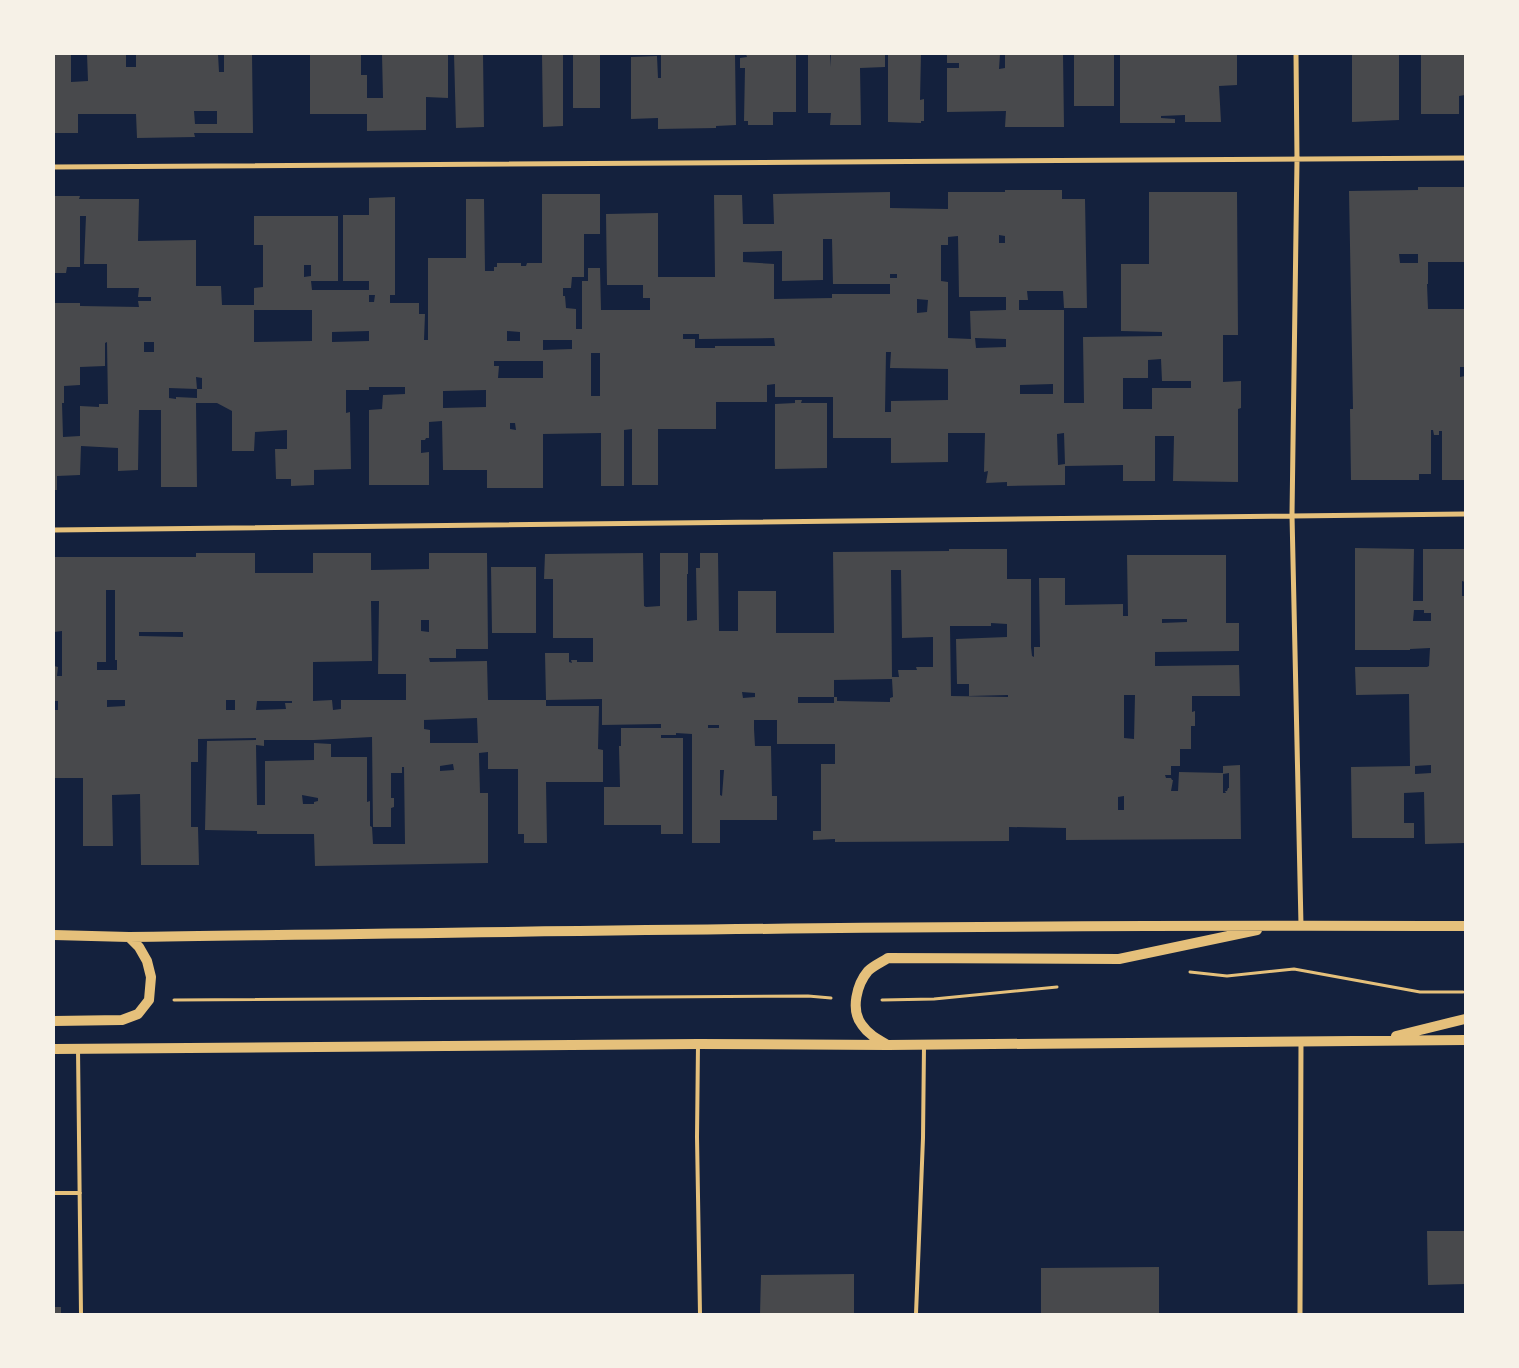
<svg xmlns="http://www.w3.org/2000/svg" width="1519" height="1368" font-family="'Roboto Serif',serif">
  <rect width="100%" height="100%" fill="#14213d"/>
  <path fill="#48494c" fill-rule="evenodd" d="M 54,54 L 71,54 L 71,82 L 88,81 L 87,54 L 126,54 L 126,67 L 136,67 L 136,54 L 218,54 L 219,72 L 224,72 L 224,54 L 252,54 L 253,133 L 194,133 L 195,137 L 137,138 L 136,114 L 78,114 L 78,133 L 54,133 ZM 194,111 L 217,111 L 217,124 L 195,124 Z
    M 310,54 L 361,54 L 361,75 L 367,75 L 367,98 L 383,98 L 382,54 L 448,54 L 448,98 L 426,97 L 426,130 L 367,131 L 367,114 L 310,114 Z
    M 454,54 L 483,54 L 484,127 L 456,128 Z
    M 542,54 L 563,54 L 563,126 L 543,127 Z
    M 573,54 L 600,54 L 600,108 L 573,108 Z
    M 661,54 L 735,54 L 736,125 L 716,126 L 716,128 L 658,129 L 658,118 L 631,119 L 631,57 L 657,56 L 658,78 L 661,78 Z
    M 746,54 L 796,54 L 796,112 L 773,112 L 773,125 L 748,125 L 748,121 L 744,121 L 745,68 L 740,68 L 740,58 L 747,57 Z
    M 808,54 L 830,54 L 830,67 L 831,54 L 885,54 L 885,67 L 860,68 L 861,125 L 830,125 L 831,113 L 808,113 Z
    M 888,54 L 921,54 L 920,100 L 924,99 L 924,121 L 921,121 L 921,123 L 888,122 Z
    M 947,54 L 1000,54 L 999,69 L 1005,68 L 1005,54 L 1063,54 L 1064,127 L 1005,127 L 1006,111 L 947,112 L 947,68 L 959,68 L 959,63 L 947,63 Z
    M 1074,54 L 1114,54 L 1114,106 L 1074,106 Z
    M 1120,54 L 1237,54 L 1237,85 L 1219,86 L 1221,122 L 1185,122 L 1185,115 L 1161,116 L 1161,118 L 1175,119 L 1175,123 L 1120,123 Z
    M 1352,54 L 1399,54 L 1399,120 L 1352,122 Z
    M 1421,54 L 1465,54 L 1465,95 L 1459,96 L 1459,114 L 1421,114 Z
    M 1418,187 L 1465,187 L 1465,262 L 1428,262 L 1428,284 L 1427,284 L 1428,309 L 1465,309 L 1465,367 L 1460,367 L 1460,377 L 1465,376 L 1465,480 L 1442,480 L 1442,431 L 1439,431 L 1439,435 L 1434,435 L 1433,430 L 1431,430 L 1431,474 L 1419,474 L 1419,480 L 1351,480 L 1350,409 L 1353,409 L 1349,191 L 1418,190 ZM 1399,254 L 1418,254 L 1418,263 L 1400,263 Z
    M 1005,190 L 1062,190 L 1062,199 L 1085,199 L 1087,308 L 1064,308 L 1063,291 L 1027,291 L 1028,300 L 1019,300 L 1019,310 L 1064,310 L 1064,403 L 1084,403 L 1083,337 L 1162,336 L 1162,332 L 1121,331 L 1121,264 L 1149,264 L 1149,192 L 1237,192 L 1238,335 L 1223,335 L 1223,382 L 1241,381 L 1241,408 L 1238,409 L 1238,482 L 1173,481 L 1174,436 L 1155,436 L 1155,481 L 1123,481 L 1123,465 L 1065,466 L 1065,485 L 1007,486 L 1007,482 L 986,483 L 988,471 L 984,472 L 985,433 L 948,433 L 948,462 L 891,463 L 891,438 L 833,438 L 833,397 L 775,397 L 775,384 L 767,385 L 767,402 L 716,402 L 716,429 L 658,429 L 658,485 L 632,485 L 632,429 L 624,430 L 624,486 L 601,486 L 601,433 L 543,434 L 543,488 L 487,488 L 487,470 L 443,470 L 442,421 L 429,422 L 429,438 L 426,438 L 425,440 L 421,440 L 421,453 L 429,452 L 429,485 L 369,485 L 369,410 L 382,409 L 383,395 L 405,394 L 405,387 L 369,387 L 369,390 L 346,390 L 346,413 L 350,412 L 351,469 L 314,470 L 314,485 L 291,486 L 291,479 L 276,479 L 275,449 L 287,449 L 287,430 L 255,432 L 254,451 L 232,451 L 232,411 L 217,403 L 196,403 L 197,487 L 161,487 L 161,410 L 139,410 L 138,470 L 118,471 L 118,448 L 81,446 L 80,475 L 57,476 L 57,490 L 54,490 L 54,303 L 80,303 L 80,306 L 139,307 L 138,301 L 151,301 L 151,297 L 138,297 L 139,288 L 107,288 L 107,264 L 84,264 L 86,216 L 80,216 L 80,267 L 67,267 L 66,273 L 54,273 L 54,196 L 80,196 L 79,199 L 139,199 L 138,241 L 196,240 L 196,286 L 221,286 L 222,305 L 254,305 L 254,288 L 263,287 L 263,245 L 254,245 L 254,216 L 338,216 L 338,281 L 311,281 L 312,290 L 369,290 L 369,281 L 343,281 L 343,215 L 369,215 L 369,198 L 395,197 L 395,295 L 390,295 L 390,303 L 419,303 L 419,314 L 425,314 L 424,340 L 428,340 L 428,258 L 466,258 L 466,199 L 484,199 L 485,271 L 494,271 L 494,267 L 497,267 L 497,263 L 521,263 L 521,266 L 526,266 L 527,263 L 542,263 L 542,194 L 600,194 L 600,234 L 584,234 L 584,277 L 572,277 L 571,288 L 563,288 L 563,296 L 565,296 L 566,308 L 576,309 L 576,329 L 582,329 L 582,281 L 588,281 L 588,268 L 600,268 L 601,310 L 650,310 L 650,298 L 643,298 L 643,285 L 607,285 L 606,214 L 658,213 L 658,277 L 715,277 L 714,195 L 742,195 L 743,224 L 774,224 L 773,194 L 890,192 L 890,208 L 948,209 L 948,192 L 1005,192 ZM 999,235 L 1005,236 L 1005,243 L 999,243 ZM 958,236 L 959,297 L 1006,297 L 1006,310 L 970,311 L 971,339 L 948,338 L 948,282 L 941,281 L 941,245 L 948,245 L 948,237 ZM 823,239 L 832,239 L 833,284 L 890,284 L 890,294 L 832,294 L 832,298 L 774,299 L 774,264 L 743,262 L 743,252 L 782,251 L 782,281 L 823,280 ZM 304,265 L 311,265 L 311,276 L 304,277 ZM 890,274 L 897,274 L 897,278 L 890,278 ZM 369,295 L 375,295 L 374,302 L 369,302 ZM 917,299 L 928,300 L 927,312 L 917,313 ZM 254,310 L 312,310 L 312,341 L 254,342 ZM 369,331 L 369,341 L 332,342 L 332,332 ZM 507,331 L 520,332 L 520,341 L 507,341 ZM 683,334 L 699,334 L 699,339 L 774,338 L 775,346 L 715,346 L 715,348 L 695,348 L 695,339 L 683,339 ZM 975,338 L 1006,339 L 1006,347 L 976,348 ZM 543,340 L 572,340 L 572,349 L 543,350 ZM 107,342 L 108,404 L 99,404 L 99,407 L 80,406 L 80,436 L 63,437 L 62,403 L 64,403 L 64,386 L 80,385 L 80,367 L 105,366 L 105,343 ZM 144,342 L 154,342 L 154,352 L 144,352 ZM 886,352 L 891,352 L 890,368 L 948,369 L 948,400 L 891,401 L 891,412 L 885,412 ZM 591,353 L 600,353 L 600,396 L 591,396 ZM 1161,359 L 1162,381 L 1191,381 L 1191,388 L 1152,388 L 1152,409 L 1123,409 L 1123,378 L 1148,378 L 1148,360 ZM 494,361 L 543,361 L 543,378 L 498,378 L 499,366 L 494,366 ZM 196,377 L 202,378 L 202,389 L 197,389 L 197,398 L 176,397 L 176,399 L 169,398 L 169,388 L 197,389 ZM 1053,384 L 1053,394 L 1020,394 L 1020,385 ZM 486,390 L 486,407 L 443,408 L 443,391 ZM 510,423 L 515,423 L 516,430 L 510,429 ZM 1064,433 L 1065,464 L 1058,465 L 1057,434 Z
    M 795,400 L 802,400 L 801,403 L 827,403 L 827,468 L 775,469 L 775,404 L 795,403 Z
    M 1355,548 L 1414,549 L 1413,601 L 1423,601 L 1423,549 L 1465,549 L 1465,582 L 1462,581 L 1462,596 L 1465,596 L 1465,764 L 1464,764 L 1464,779 L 1465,779 L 1465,843 L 1425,844 L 1424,792 L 1404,793 L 1404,823 L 1414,823 L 1414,838 L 1352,838 L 1351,767 L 1410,766 L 1409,694 L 1356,695 L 1355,667 L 1427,667 L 1429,666 L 1430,648 L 1410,649 L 1410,650 L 1355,650 ZM 1414,610 L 1424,610 L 1424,613 L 1431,613 L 1431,621 L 1413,621 ZM 1431,765 L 1431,773 L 1415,774 L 1415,766 Z
    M 949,549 L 1007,549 L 1007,579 L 1031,579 L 1031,647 L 1032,656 L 1034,657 L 1034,647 L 1040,647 L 1039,578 L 1065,578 L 1065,605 L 1123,604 L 1123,616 L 1128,616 L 1127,555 L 1226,555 L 1226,623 L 1239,623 L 1239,651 L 1155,652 L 1155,666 L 1239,665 L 1240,696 L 1192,696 L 1192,712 L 1195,711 L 1195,726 L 1191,726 L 1191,749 L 1180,749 L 1180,766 L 1171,766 L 1171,775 L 1165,775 L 1166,778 L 1171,778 L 1172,780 L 1173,780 L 1171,791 L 1178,791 L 1179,772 L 1223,773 L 1223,766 L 1240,765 L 1241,839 L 1066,840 L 1066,828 L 1009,827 L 1009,841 L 835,842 L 835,839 L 813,840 L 813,831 L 821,831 L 821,764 L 835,764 L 835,744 L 777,744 L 777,720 L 754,720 L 754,729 L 755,746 L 771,746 L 772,796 L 777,796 L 777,820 L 720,820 L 720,843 L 692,843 L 692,734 L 676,733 L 676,735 L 661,735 L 661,738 L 683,738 L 683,834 L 661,834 L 661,825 L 604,825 L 604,787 L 620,787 L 619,746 L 621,746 L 621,728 L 661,728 L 661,724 L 602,725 L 602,699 L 546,700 L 546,706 L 599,706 L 598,749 L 603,750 L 603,782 L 546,782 L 547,843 L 524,843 L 524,834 L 518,834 L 518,769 L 488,769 L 488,752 L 479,753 L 480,793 L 488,793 L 488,863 L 315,866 L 314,834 L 257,834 L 257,831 L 205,830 L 207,741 L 256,740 L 256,738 L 198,739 L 198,762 L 191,762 L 191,827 L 198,827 L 199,865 L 141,865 L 140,794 L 112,795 L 113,846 L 83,846 L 83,778 L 54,778 L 54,710 L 58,710 L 58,701 L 54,701 L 54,666 L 58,667 L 57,676 L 62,676 L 62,631 L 54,632 L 54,557 L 196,557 L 196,553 L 255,553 L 255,573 L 313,573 L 313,553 L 371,553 L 371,570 L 429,569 L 429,553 L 487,553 L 488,649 L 456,649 L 456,658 L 429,658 L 430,662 L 487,661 L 488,700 L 546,700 L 545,653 L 569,653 L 569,662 L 572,663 L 571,660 L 577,660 L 577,662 L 593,662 L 593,638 L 553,638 L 553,579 L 544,579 L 545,554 L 643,553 L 644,606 L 646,607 L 660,606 L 660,553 L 688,553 L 688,574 L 687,574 L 687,621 L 697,620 L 696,568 L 700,568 L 700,553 L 718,553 L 719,631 L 738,631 L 738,591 L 776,591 L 776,633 L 834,633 L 833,552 L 949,551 ZM 891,570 L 901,570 L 902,638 L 933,637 L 933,667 L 916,667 L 917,670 L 898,670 L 899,677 L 892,677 ZM 106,590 L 115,590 L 115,660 L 117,660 L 117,670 L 97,670 L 97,662 L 106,662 ZM 371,601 L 379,601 L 378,674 L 406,674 L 406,700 L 341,700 L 341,709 L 333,710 L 332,700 L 313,701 L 313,662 L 372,661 ZM 1162,619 L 1187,619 L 1187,622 L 1162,623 ZM 421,620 L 429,620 L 429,632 L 421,631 ZM 991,623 L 1007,624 L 1007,637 L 956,639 L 957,684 L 969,684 L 969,696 L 1008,695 L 1008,697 L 951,696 L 950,626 L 991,626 ZM 139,632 L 183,632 L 183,637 L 139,636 ZM 892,679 L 893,697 L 890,698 L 890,702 L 837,701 L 837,697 L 834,697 L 834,680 ZM 742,692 L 755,693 L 755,697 L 743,698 ZM 1124,695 L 1135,695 L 1134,739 L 1124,738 ZM 798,697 L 834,697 L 834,703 L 798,703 ZM 107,700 L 125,700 L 125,706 L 107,707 ZM 226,700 L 235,700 L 235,710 L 226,710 ZM 257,701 L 292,701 L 292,703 L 285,703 L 286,709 L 256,710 ZM 477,718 L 478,743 L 430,743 L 430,730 L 424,729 L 424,720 ZM 708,725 L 719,725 L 719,728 L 708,728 ZM 372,737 L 373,827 L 391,827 L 391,808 L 394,807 L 394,798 L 391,798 L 391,773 L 402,773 L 402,767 L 404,767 L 405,844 L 373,844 L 372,827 L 370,826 L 370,801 L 367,802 L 367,757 L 331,757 L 331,744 L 314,743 L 314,760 L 265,761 L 265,805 L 257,805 L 256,745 L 264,746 L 264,740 L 314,740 ZM 453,764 L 454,770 L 440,771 L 440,766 ZM 720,770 L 724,770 L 722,796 L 720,795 ZM 1229,773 L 1229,788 L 1228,788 L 1227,791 L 1225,791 L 1226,793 L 1223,793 L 1223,774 ZM 302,795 L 318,798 L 318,801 L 314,802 L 314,804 L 303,804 ZM 1124,796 L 1124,810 L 1118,810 L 1118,797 Z
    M 491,567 L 536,567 L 536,633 L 492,633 Z
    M 1427,1231 L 1465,1231 L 1465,1284 L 1428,1285 Z
    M 1159,1267 L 1159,1314 L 1041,1314 L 1041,1268 Z
    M 854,1274 L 854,1314 L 760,1314 L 761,1275 Z
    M 54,1307 L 61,1307 L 61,1314 L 54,1314 Z"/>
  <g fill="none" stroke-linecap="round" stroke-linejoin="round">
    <path stroke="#e5c07b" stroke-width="3" d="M 1190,972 L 1227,976 L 1294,969 L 1420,992 L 1463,992
      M 174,1000 L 808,996 L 831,998
      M 882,1000 L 934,999 L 1057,987"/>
    <path stroke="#e5c07b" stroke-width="4" d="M 698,1044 L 697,1137 L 700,1314
      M 78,1049 L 81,1314
      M 54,1193 L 80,1193
      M 916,1314 L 923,1138 L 924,1046"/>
    <path stroke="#e5c07b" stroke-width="5" d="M 1296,54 L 1297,160 L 1292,515 L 1301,925
      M 54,167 L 1465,158
      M 54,530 L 1465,514
      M 1300,1314 L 1301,1041"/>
    <path stroke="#e5c07b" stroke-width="10" d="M 54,935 L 129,937 C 574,931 1020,924 1465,926
      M 54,1021 L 122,1020 L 138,1014 L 149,1000 L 151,977 L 147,961 L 139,947 L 129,937
      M 1396,1036 L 1465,1019
      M 886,1044 C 877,1039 868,1034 862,1025 C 850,1010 857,984 868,971 C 873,966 882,962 888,958 L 1119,959 L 1257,930
      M 54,1049 L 698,1044 L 888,1045 L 1465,1040"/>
  </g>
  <rect width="1519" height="1368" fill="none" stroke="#f6f1e7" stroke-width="110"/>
</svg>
